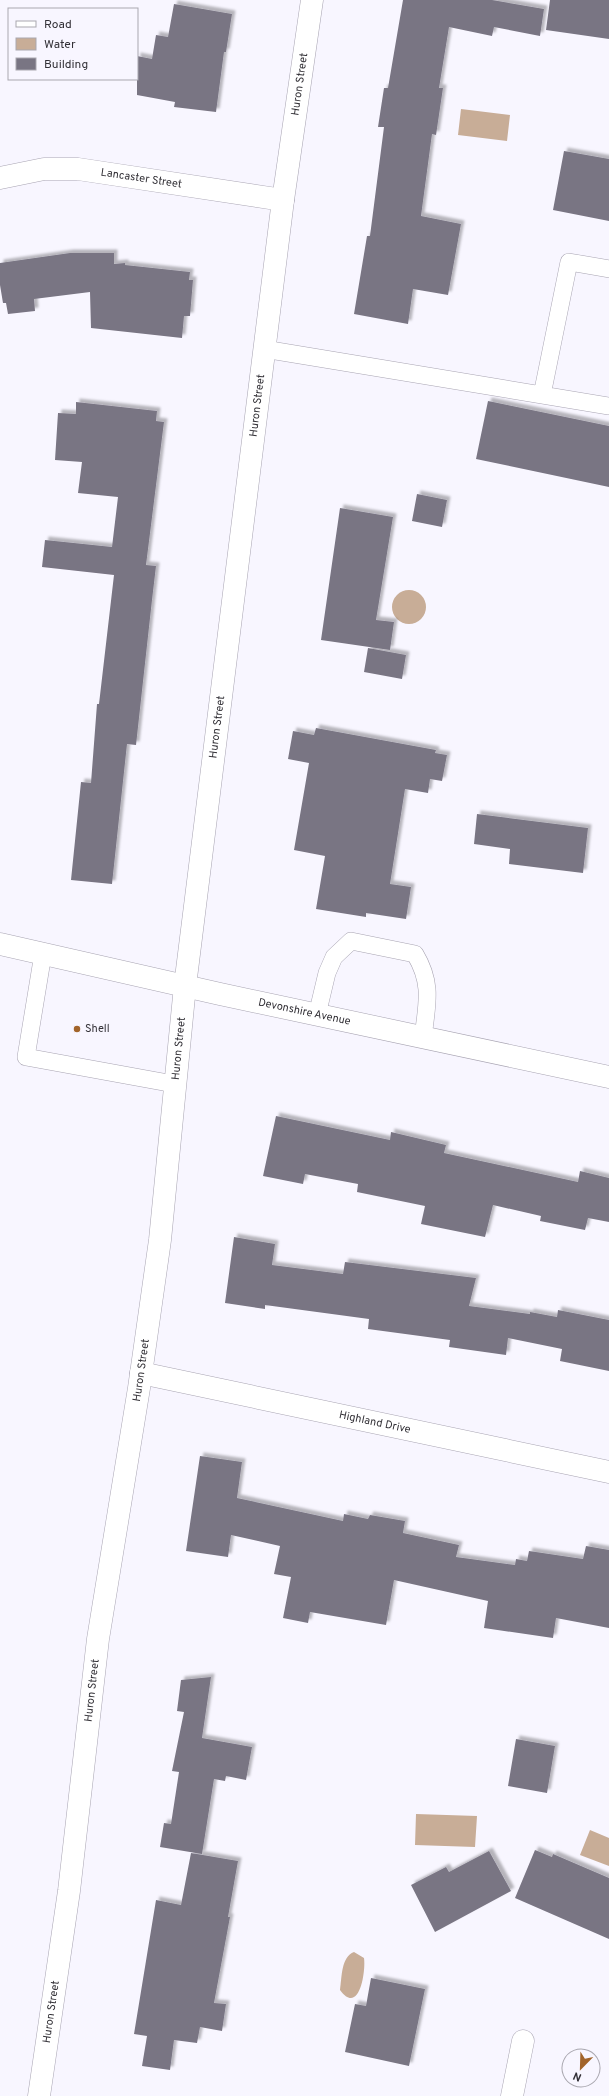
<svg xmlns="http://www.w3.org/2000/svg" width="609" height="2096" font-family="Overpass,sans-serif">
  <defs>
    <filter id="shadow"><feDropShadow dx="3.5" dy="-3.5" stdDeviation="1" flood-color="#0004"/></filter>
  </defs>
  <rect width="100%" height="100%" fill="#f8f6ff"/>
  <path fill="#c8ad97" d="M 461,109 L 510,115 L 507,141 L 458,135 Z
    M392 607a17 17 0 1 1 34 0a17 17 0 1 1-34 0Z
    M 416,1814 L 477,1816 L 475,1847 L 415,1845 Z
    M 590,1830 L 609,1838 L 609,1866 L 580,1855 Z
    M 354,1952 L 364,1958 C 366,1972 359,2016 340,1990 C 342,1977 341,1957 354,1952 Z"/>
  <path fill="#797583" filter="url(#shadow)" d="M 403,0 L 492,0 L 544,9 L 540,36 L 494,27 L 492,36 L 449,27 L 439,88 L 443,88 L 436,135 L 432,134 L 421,216 L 461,224 L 448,295 L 413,289 L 408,324 L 354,314 L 367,236 L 370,236 L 384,127 L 378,127 L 384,88 L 388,88 Z
    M 550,0 L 609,0 L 609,39 L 546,30 Z
    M 174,4 L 232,14 L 226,52 L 224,52 L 216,112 L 174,107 L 175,102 L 137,95 L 137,56 L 152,59 L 156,35 L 168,37 Z
    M 564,151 L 609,159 L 609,221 L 553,210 Z
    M 70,253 L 114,253 L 114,264 L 125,263 L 125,265 L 190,272 L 189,280 L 193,280 L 190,316 L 184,316 L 182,338 L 91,328 L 90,292 L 34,299 L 35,311 L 8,314 L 6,303 L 3,303 L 0,285 L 0,263 Z
    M 488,401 L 609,426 L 609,487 L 476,459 Z
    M 76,402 L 157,411 L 156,421 L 164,422 L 146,565 L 156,566 L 152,600 L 136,745 L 127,744 L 112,884 L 71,880 L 81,782 L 91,783 L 97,704 L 99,704 L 114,575 L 42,567 L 45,540 L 112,547 L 118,497 L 78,493 L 82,462 L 55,460 L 58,413 L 76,414 Z
    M 417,494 L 447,500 L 442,527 L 412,521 Z
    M 340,508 L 393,517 L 376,620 L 394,622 L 390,650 L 321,640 Z
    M 368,648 L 406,655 L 402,679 L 364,672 Z
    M 316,728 L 436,750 L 435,753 L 447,755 L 442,781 L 430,779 L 428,793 L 405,789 L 390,884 L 411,887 L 406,919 L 366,913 L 366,917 L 316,909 L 325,856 L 294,850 L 309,763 L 288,759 L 293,731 L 314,735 Z
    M 477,814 L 588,828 L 583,873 L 509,864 L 510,849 L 474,844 Z
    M 276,1116 L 390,1140 L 391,1132 L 446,1145 L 444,1153 L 578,1182 L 580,1171 L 609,1178 L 609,1222 L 588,1218 L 585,1230 L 540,1221 L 541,1216 L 493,1205 L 485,1237 L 421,1224 L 425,1206 L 357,1192 L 358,1184 L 305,1174 L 303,1184 L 263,1176 Z
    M 234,1237 L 275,1244 L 272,1265 L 343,1274 L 345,1262 L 476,1278 L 469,1306 L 530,1314 L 530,1312 L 557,1317 L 558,1310 L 609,1320 L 609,1371 L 560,1361 L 562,1349 L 508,1338 L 506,1355 L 449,1347 L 450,1340 L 368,1329 L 369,1319 L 265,1305 L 265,1309 L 225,1303 Z
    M 200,1456 L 242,1462 L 237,1498 L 343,1521 L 344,1514 L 368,1519 L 370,1515 L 405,1521 L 403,1533 L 459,1545 L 456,1557 L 515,1565 L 516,1559 L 527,1561 L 529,1551 L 583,1559 L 586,1546 L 609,1550 L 609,1628 L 556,1618 L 553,1638 L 484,1628 L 488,1601 L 394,1580 L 386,1625 L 310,1612 L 308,1623 L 283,1618 L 291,1577 L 274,1574 L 280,1546 L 231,1535 L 228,1557 L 186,1551 Z
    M 211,1677 L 202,1738 L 252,1747 L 246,1780 L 226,1776 L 225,1781 L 214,1779 L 202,1854 L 160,1847 L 164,1823 L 171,1824 L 179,1772 L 172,1771 L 184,1712 L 177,1711 L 181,1680 Z
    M 516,1739 L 555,1746 L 547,1793 L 508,1786 Z
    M 535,1850 L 552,1857 L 553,1854 L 609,1878 L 609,1939 L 515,1898 Z
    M 489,1851 L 511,1891 L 435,1932 L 411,1885 L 446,1867 L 449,1872 Z
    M 191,1853 L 238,1861 L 228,1917 L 230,1917 L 214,2003 L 226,2004 L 222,2031 L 200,2027 L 197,2043 L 174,2040 L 170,2070 L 142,2066 L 147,2036 L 134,2034 L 156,1900 L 181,1905 Z
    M 371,1978 L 425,1989 L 409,2066 L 345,2052 L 355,2004 L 366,2006 Z"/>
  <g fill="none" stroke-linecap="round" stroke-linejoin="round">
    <defs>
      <path id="service" d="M 264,349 L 609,406
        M 542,395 L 569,262 L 609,269
        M 43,954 L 26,1057 L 174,1084
        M 317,1015 L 327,973 L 334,957 L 351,941 L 415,954 C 433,984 427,1004 423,1037"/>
      <g id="minor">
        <path id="s1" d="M 0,178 L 44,169 L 78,169 L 283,200"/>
        <path id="s2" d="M 141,1373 L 609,1472"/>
        <path id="s3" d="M 39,2096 L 69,1891 L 98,1639 L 139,1388 L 160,1240 L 185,986"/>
        <path d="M 512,2096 L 523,2041"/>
      </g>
      <g id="secondary">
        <path id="s4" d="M 0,944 L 220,994 L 609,1077"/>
        <path id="s5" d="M 185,986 L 283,200 L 312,0"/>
      </g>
    </defs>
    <use href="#service" stroke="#a8a4b2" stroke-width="18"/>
    <use href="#minor" stroke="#a8a4b2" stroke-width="23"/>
    <use href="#secondary" stroke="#a8a4b2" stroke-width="23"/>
    <use href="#service" stroke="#fff" stroke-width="17"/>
    <use href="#minor" stroke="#fff" stroke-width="22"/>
    <use href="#secondary" stroke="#fff" stroke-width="22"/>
  </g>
  <circle fill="#a2642a" stroke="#f8f6ff" stroke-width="1.5" cx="77" cy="1029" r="4"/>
  <g text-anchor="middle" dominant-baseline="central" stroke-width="4" stroke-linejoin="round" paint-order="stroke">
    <g font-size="11" fill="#323036" stroke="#f8f6ff">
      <text stroke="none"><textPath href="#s5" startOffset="909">Huron Street</textPath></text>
      <text stroke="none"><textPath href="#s1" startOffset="143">Lancaster Street</textPath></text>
      <text stroke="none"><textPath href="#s5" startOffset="585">Huron Street</textPath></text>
      <text stroke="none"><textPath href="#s5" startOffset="261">Huron Street</textPath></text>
      <text stroke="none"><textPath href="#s4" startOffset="312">Devonshire Avenue</textPath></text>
      <text stroke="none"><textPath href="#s3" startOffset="1057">Huron Street</textPath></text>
      <text stroke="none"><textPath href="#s3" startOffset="733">Huron Street</textPath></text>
      <text stroke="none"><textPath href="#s2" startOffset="239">Highland Drive</textPath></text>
      <text stroke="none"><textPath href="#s3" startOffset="409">Huron Street</textPath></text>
      <text stroke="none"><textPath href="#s3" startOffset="85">Huron Street</textPath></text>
    </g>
    <g font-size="11" fill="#323036" stroke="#f8f6ff" text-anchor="start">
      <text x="85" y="1029">Shell</text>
    </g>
  </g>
  <rect x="8" y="8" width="130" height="72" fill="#f8f6ff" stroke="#a9a7af"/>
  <rect x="16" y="21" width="20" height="6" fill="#ffffff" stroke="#a9a7af"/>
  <text x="44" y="28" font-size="12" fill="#323036">Road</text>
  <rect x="16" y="38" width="20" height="12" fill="#c8ad97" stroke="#a9a7af"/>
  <text x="44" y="48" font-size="12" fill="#323036">Water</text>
  <rect x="16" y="58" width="20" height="12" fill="#797583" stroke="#a9a7af"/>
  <text x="44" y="68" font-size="12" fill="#323036">Building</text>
  <g transform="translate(581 2068) rotate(203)"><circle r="19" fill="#f8f6ff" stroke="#a9a7af"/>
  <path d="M0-3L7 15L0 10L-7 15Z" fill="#a2642a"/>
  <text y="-6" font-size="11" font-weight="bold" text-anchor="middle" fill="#323036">N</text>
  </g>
</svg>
